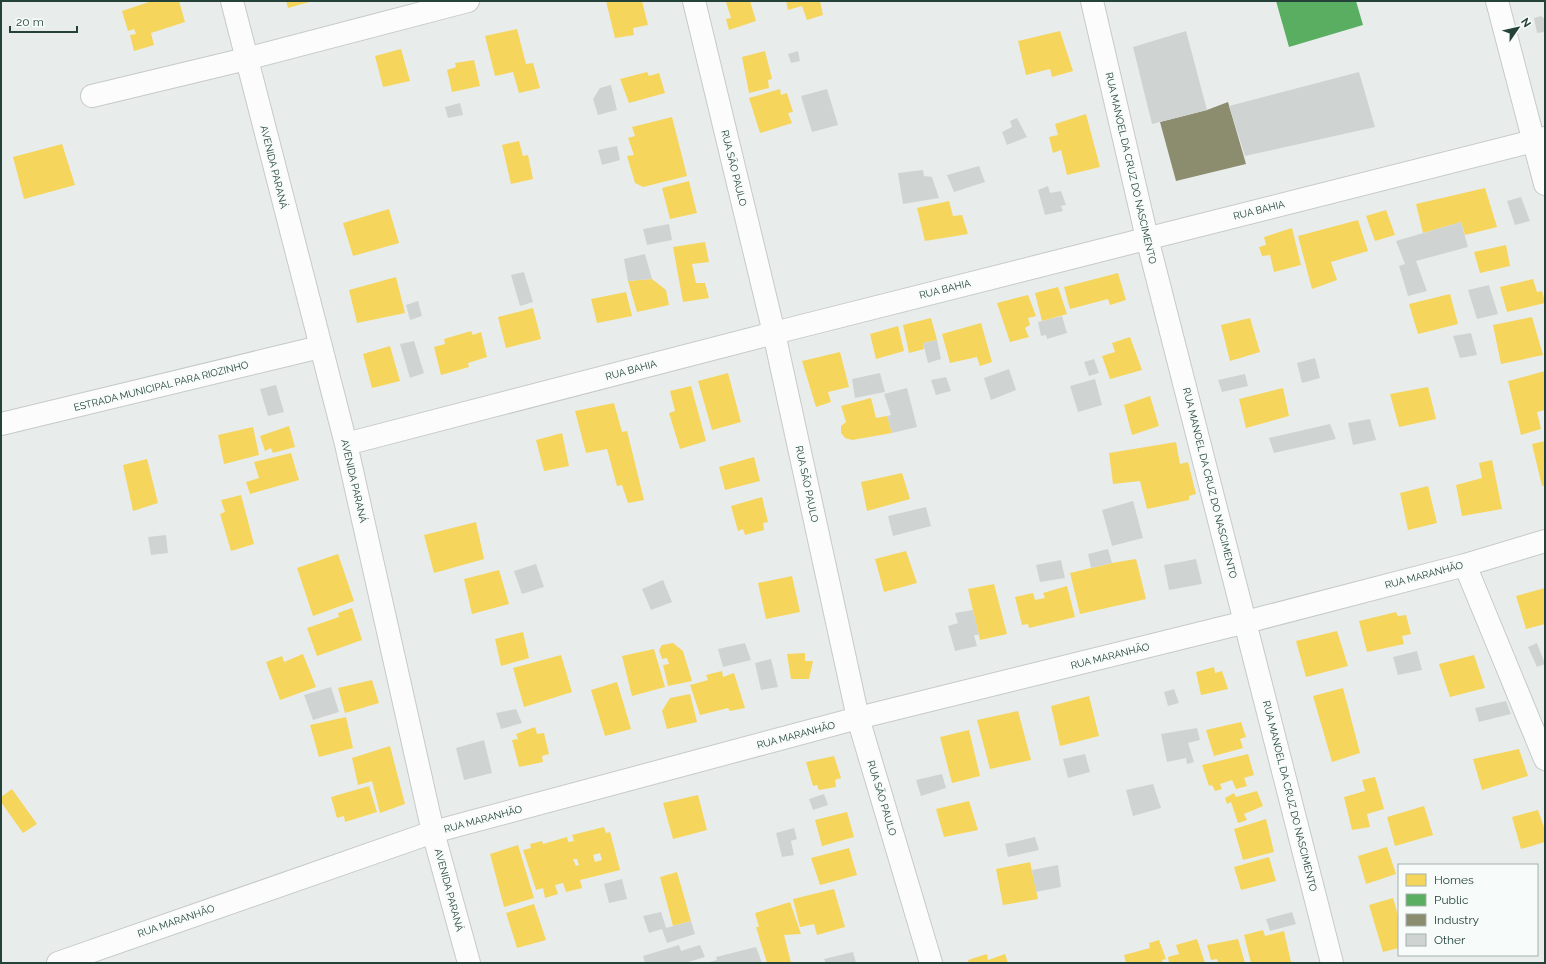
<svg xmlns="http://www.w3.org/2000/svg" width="1546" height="964" font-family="Raleway,sans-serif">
  <rect width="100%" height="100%" fill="#e8edeb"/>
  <path fill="#f6d55c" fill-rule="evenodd" d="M 152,1 L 179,1 L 185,22 L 151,33 L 154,45 L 134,51 L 130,35 L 136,34 L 134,29 L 128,31 L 122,11 Z
    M 286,1 L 313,1 L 288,8 Z
    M 606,1 L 642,1 L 648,25 L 633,28 L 634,35 L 615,38 Z
    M 729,1 L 750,1 L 756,21 L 729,30 L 726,19 L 731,18 L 726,2 Z
    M 786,1 L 820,1 L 823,15 L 807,20 L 802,6 L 788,10 Z
    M 517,29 L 526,64 L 533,63 L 540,88 L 519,93 L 513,72 L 495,76 L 485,36 Z
    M 1060,31 L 1073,71 L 1052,77 L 1050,69 L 1026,75 L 1018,41 Z
    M 401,49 L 410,81 L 383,87 L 375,56 Z
    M 765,51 L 772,79 L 768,80 L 769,88 L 749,93 L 742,57 Z
    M 474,60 L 480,86 L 452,92 L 447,70 L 456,67 L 455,63 Z
    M 647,72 L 649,76 L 659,73 L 665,93 L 629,103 L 620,79 Z
    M 780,89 L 781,95 L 787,93 L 793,112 L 788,113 L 792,123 L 760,133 L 749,98 Z
    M 1086,114 L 1100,167 L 1067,175 L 1061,150 L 1053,153 L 1049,137 L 1058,135 L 1055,124 Z
    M 672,117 L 687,176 L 643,187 L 635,183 L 627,156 L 634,155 L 628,138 L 635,136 L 632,127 Z
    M 519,141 L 523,156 L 528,155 L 533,179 L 511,184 L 502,145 Z
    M 62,144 L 75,185 L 24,199 L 13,157 Z
    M 689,181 L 697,213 L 670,219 L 662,188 Z
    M 1485,188 L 1497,227 L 1465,235 L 1461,222 L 1423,233 L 1416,204 Z
    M 949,201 L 953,216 L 962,215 L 968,234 L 925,241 L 917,208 Z
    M 389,209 L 399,243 L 353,256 L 343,223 Z
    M 1386,210 L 1395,235 L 1375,241 L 1366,216 Z
    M 1358,220 L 1368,251 L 1331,262 L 1337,280 L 1312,289 L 1298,236 Z
    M 1292,228 L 1301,265 L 1274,272 L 1270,255 L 1262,256 L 1259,247 L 1266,245 L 1264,237 Z
    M 705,242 L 709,262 L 692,264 L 696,283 L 705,283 L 709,298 L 683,302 L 673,247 Z
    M 1506,245 L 1510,266 L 1480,273 L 1474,252 Z
    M 1118,273 L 1126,300 L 1110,305 L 1108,299 L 1070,309 L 1064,287 Z
    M 396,277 L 405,313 L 357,323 L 349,290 Z
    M 652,279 L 666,290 L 669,305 L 637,312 L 628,281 Z
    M 1533,279 L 1537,292 L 1542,291 L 1545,303 L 1507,312 L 1500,287 Z
    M 1058,287 L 1067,314 L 1042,321 L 1035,293 Z
    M 626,292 L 632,316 L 597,323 L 591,299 Z
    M 1450,294 L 1458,324 L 1418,334 L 1409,304 Z
    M 1028,295 L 1036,316 L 1028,318 L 1030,325 L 1025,328 L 1029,337 L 1010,342 L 997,303 Z
    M 533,308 L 541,339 L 506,348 L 498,317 Z
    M 1532,317 L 1543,355 L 1501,364 L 1493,325 Z
    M 931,318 L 937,340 L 923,343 L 924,349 L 909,353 L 903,325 Z
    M 1250,318 L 1260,352 L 1230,361 L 1221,325 Z
    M 981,323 L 992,362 L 980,366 L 977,357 L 950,363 L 942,334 Z
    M 898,326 L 904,351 L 876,359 L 870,334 Z
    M 471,331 L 473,335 L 481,332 L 487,357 L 468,363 L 469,367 L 441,375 L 434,347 L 445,344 L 444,339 Z
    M 1130,337 L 1142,370 L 1110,379 L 1102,356 L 1115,352 L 1112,343 Z
    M 390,346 L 400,381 L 372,388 L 363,354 Z
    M 840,352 L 849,387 L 828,392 L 831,402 L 816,407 L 802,361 Z
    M 1545,371 L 1545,410 L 1537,412 L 1541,429 L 1521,435 L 1508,381 Z
    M 728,373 L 741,422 L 712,430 L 698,381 Z
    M 691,386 L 706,441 L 680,449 L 669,413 L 675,411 L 670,391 Z
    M 1428,387 L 1436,419 L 1399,427 L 1390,394 Z
    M 1283,388 L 1289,416 L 1246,428 L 1239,399 Z
    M 1150,396 L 1159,426 L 1132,435 L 1124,405 Z
    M 871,398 L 876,418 L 887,416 L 892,433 L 852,440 L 845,438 L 841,433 L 841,426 L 846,422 L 841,406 Z
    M 614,403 L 622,432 L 627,431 L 644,500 L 628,503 L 622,485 L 617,486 L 607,449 L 586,453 L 575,411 Z
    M 289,426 L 295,447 L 273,453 L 271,448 L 265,451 L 260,436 Z
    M 253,427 L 259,455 L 224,464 L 218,435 Z
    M 562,433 L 569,466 L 544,471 L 536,440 Z
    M 1545,441 L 1545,485 L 1542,486 L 1532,444 Z
    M 1176,442 L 1180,464 L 1188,462 L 1196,494 L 1189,496 L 1189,500 L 1147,509 L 1140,481 L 1113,484 L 1109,453 Z
    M 291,453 L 299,480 L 250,494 L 246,482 L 259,478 L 254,462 Z
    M 754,457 L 760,481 L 725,490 L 719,467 Z
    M 147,459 L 158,503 L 133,511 L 123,465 Z
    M 1492,460 L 1502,509 L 1462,516 L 1456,485 L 1482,478 L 1479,463 Z
    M 902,473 L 910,499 L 867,511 L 861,482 Z
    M 1428,486 L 1437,523 L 1408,530 L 1400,493 Z
    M 241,495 L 254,544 L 231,551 L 220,514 L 225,512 L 221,500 Z
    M 762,497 L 768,522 L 763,523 L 764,530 L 745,535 L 743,529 L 738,531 L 731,506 Z
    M 476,522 L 484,559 L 434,573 L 424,535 Z
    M 906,551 L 917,583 L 884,592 L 875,559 Z
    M 338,554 L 354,601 L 313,616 L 297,568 Z
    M 1136,559 L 1146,599 L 1080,614 L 1070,573 L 1112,563 Z
    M 499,570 L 509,604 L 472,614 L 464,579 Z
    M 792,576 L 800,612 L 766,619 L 758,583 Z
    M 994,584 L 1007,634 L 980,640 L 968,589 Z
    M 1067,586 L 1075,617 L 1029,628 L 1028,624 L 1022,625 L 1015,597 L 1033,593 L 1035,600 L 1045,598 L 1043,593 Z
    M 1545,588 L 1545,624 L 1526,629 L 1516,596 Z
    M 352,608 L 362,640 L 317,656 L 307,628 L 339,617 L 338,613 Z
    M 1396,612 L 1398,616 L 1406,615 L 1411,634 L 1402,636 L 1404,644 L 1367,652 L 1359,621 Z
    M 1337,631 L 1348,666 L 1306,677 L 1296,641 Z
    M 523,632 L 529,658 L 501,666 L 495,639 Z
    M 673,643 L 683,651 L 692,681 L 668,686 L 663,665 L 669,664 L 667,658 L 662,659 L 659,650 L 662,645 Z
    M 654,649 L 665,687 L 632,696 L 622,656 Z
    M 805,653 L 805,661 L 813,661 L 809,679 L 791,679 L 787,654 Z
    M 303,654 L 316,687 L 280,700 L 266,662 L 282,656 L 284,662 Z
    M 561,655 L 572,692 L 524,707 L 513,668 Z
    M 1474,655 L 1485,688 L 1450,697 L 1439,664 Z
    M 1214,667 L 1215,673 L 1222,671 L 1228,689 L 1201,695 L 1196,672 Z
    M 722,671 L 723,677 L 734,673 L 745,708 L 730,711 L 728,708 L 700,715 L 690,685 L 708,680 L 706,675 Z
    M 372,680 L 379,703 L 345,713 L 338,688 Z
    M 617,682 L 631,729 L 605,736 L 591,690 Z
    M 1343,688 L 1360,753 L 1332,762 L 1313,696 Z
    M 690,694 L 697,722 L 667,729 L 662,711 L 670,698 Z
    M 1089,696 L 1099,736 L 1060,746 L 1051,706 Z
    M 1018,711 L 1031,760 L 990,769 L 977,720 Z
    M 346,717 L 353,748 L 319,757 L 310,725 Z
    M 1241,722 L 1246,737 L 1240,739 L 1243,748 L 1214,756 L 1206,730 Z
    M 535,727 L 537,734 L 544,733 L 549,754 L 542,756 L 543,762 L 519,767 L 512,740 L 518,739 L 516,734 Z
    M 969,730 L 980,776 L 952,783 L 940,737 Z
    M 390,746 L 405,804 L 380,813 L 372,781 L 358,785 L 352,758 Z
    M 1519,749 L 1528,776 L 1482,790 L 1473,759 Z
    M 1248,754 L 1254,775 L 1244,778 L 1247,786 L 1236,789 L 1232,780 L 1220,784 L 1222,789 L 1215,791 L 1212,785 L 1209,786 L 1202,765 Z
    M 834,756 L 841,778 L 835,780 L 836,787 L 819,790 L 817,785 L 813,786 L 806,762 Z
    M 1375,777 L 1384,809 L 1367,814 L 1370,827 L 1352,830 L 1344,797 L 1365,791 L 1362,780 Z
    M 369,786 L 377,812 L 345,822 L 344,816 L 337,818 L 331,797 Z
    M 12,789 L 37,824 L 23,833 L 1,802 L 1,797 Z
    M 1257,791 L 1263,806 L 1244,814 L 1247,820 L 1238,823 L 1231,802 L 1227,804 L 1225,798 L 1234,793 L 1236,797 Z
    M 698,795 L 707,830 L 673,839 L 663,803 Z
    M 969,801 L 978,830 L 944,837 L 936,809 Z
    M 1424,806 L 1433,835 L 1395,846 L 1387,817 Z
    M 1538,810 L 1545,830 L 1545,842 L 1521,849 L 1512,817 Z
    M 847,812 L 854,837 L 822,846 L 815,820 Z
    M 1266,819 L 1274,852 L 1243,860 L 1234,829 Z
    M 604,827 L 606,833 L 610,832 L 620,870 L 580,880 L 582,888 L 566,892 L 563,883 L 555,885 L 558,894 L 545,898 L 543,888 L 536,890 L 523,850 L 531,848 L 530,844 L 542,841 L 543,844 L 567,837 L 568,842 L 574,841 L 572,835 ZM 600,853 L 602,860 L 595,862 L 593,855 ZM 573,859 L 577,859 L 579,865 L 576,866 Z
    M 518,845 L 534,898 L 504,907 L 490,854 Z
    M 1387,847 L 1396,874 L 1366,884 L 1358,856 Z
    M 849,848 L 857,875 L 820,885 L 811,858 Z
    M 1269,857 L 1276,881 L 1241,890 L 1234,867 Z
    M 1030,862 L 1038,899 L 1003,905 L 996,869 Z
    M 677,872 L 691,921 L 673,926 L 660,877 Z
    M 834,889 L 845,927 L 817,935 L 814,924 L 800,927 L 793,899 Z
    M 1393,898 L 1399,919 L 1399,948 L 1383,952 L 1369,905 Z
    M 790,902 L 801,934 L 784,935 L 791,963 L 767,963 L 756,927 L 759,927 L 755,913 Z
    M 534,904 L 546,940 L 517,948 L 506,913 Z
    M 1263,930 L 1265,936 L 1284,931 L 1291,962 L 1251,963 L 1244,935 Z
    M 1197,939 L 1205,963 L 1169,963 L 1168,957 L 1179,954 L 1176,945 Z
    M 1238,939 L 1245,963 L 1218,963 L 1217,959 L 1211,960 L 1207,945 Z
    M 1159,940 L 1166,959 L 1162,960 L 1163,963 L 1126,963 L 1124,955 L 1150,948 L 1149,943 Z
    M 987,954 L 988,960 L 1005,954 L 1008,963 L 969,963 L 968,960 Z"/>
  <path fill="#5aae61" d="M 1276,1 L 1356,1 L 1363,25 L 1289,47 Z"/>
  <path fill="#8c8c6e" d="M 1228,102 L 1246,164 L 1176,181 L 1160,122 L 1207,110 Z"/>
  <path fill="#cfd4d2" d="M 1541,16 L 1545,19 L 1545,32 L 1537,33 L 1534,18 Z
    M 1186,31 L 1207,110 L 1152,124 L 1133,47 Z
    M 798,51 L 800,61 L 791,63 L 788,54 Z
    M 1359,72 L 1375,127 L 1245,156 L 1229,106 Z
    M 611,85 L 617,110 L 598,115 L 593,99 L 600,88 Z
    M 827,89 L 838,125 L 812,132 L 801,96 Z
    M 460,103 L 463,115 L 448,118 L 445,107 Z
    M 1017,118 L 1027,137 L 1007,145 L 1002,132 L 1012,127 L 1010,121 Z
    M 617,146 L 620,160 L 602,165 L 598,150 Z
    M 979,166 L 985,182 L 954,192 L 947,175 Z
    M 923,170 L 924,176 L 932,177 L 939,198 L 903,204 L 898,173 Z
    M 1048,186 L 1050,193 L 1061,191 L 1066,205 L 1061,206 L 1063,211 L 1045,215 L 1038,190 Z
    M 1521,197 L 1530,221 L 1515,225 L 1507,201 Z
    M 1461,222 L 1468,247 L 1416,261 L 1427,291 L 1408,296 L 1399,266 L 1405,264 L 1396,241 Z
    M 669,224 L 672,240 L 647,245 L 643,229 Z
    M 645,254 L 652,279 L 628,281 L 624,259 Z
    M 524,272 L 533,302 L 520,306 L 511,275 Z
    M 1489,285 L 1498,314 L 1477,319 L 1468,290 Z
    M 418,301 L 422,316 L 410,320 L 406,305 Z
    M 1062,316 L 1067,333 L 1047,339 L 1046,335 L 1041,336 L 1038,322 Z
    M 1471,333 L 1477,355 L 1460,358 L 1453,336 Z
    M 937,340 L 941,359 L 928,363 L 923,343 Z
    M 414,341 L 424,373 L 410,378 L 400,344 Z
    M 1315,358 L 1320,378 L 1302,383 L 1297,363 Z
    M 1094,359 L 1099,373 L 1089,376 L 1084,362 Z
    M 1009,369 L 1016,390 L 991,400 L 984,378 Z
    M 880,373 L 885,392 L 855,398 L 852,379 Z
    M 1245,374 L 1248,386 L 1222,392 L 1218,380 Z
    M 946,377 L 951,391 L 936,395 L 931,380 Z
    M 1095,379 L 1102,405 L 1078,412 L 1070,386 Z
    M 276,385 L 284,412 L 268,416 L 260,389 Z
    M 907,388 L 917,427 L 892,433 L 887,416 L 891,415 L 884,394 Z
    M 1370,419 L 1376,440 L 1353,445 L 1348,423 Z
    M 1330,424 L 1336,439 L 1274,453 L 1269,438 Z
    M 1133,501 L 1143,538 L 1112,546 L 1102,510 Z
    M 926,507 L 931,526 L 893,536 L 888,516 Z
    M 166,535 L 168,553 L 151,555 L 148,537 Z
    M 1108,549 L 1112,563 L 1091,568 L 1088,554 Z
    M 1196,559 L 1202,584 L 1169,590 L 1164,565 Z
    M 1061,560 L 1065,578 L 1040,582 L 1036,565 Z
    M 536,564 L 544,587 L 522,594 L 514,571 Z
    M 663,580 L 672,602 L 651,610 L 642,589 Z
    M 973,610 L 979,635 L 974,635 L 977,646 L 955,651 L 948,626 L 958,623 L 955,613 Z
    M 745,643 L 751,660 L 723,667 L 718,649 Z
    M 1537,643 L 1545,664 L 1537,667 L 1528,647 Z
    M 1417,651 L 1422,670 L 1398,675 L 1393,657 Z
    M 771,659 L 778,687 L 761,690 L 755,663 Z
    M 331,687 L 339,712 L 313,720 L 304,695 Z
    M 1174,689 L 1179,703 L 1168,706 L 1164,692 Z
    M 1506,701 L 1511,714 L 1479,722 L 1475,708 Z
    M 516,709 L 522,723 L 501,729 L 496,713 Z
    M 1197,728 L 1200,740 L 1188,743 L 1194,762 L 1187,764 L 1186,758 L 1167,762 L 1161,734 Z
    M 484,740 L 492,773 L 464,780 L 456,748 Z
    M 1085,754 L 1090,772 L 1068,778 L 1063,759 Z
    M 942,774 L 946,788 L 921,796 L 916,780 Z
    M 1153,784 L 1161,808 L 1133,816 L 1126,790 Z
    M 824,794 L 828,805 L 813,810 L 809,799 Z
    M 794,828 L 797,839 L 791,841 L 794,855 L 782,857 L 776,833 Z
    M 1035,837 L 1039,850 L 1008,857 L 1005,844 Z
    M 1058,865 L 1061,887 L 1036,892 L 1032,870 Z
    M 622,879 L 627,899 L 609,903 L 604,884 Z
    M 661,912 L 666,928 L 691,921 L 695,934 L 667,943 L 662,929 L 649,933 L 643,916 Z
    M 1292,912 L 1296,924 L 1270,931 L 1266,919 Z
    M 679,945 L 681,951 L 700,945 L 705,957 L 685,963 L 645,963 L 643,956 Z
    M 756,947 L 762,963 L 705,963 L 717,960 L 716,957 Z
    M 853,952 L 856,963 L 826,963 L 824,959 Z"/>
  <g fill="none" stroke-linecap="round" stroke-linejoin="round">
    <defs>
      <path id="minor" d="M 232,1 L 346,444 L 433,832 L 469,963
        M 694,1 L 774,333 L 858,718 L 931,963
        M 1092,1 L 1147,238 L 1332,963
        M 1497,1 L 1545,184
        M 92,96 L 246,59 L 468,1
        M 1,424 L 320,347
        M 346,444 L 774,333 L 1545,138
        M 1465,565 L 1545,759
        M 58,963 L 433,832 L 858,718 L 1246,622 L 1465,565 L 1545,541"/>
    </defs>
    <use href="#minor" stroke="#c5cac8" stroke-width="24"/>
    <use href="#minor" stroke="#fcfcfc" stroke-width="22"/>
  </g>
  <g text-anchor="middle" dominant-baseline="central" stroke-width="4" stroke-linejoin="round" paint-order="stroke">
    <g font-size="10" fill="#24423a" stroke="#f7fbf9">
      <text transform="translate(274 167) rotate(76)">AVENIDA PARANÁ</text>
      <text transform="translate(734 168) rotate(76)">RUA SÃO PAULO</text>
      <text transform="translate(1131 168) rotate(77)">RUA MANOEL DA CRUZ DO NASCIMENTO</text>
      <text transform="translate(1259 210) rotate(-14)">RUA BAHIA</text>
      <text transform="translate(945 289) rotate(-14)">RUA BAHIA</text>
      <text transform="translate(631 370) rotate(-15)">RUA BAHIA</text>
      <text transform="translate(161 386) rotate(-14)">ESTRADA MUNICIPAL PARA RIOZINHO</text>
      <text transform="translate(354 481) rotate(77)">AVENIDA PARANÁ</text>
      <text transform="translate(1210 483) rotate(76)">RUA MANOEL DA CRUZ DO NASCIMENTO</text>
      <text transform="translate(807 484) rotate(78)">RUA SÃO PAULO</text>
      <text transform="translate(1424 575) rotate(-15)">RUA MARANHÃO</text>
      <text transform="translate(1110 656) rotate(-14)">RUA MARANHÃO</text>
      <text transform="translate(796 735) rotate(-15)">RUA MARANHÃO</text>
      <text transform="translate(1290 796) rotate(76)">RUA MANOEL DA CRUZ DO NASCIMENTO</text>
      <text transform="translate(882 798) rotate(73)">RUA SÃO PAULO</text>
      <text transform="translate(483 819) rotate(-15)">RUA MARANHÃO</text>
      <text transform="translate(449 890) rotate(75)">AVENIDA PARANÁ</text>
      <text transform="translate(176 921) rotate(-19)">RUA MARANHÃO</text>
    </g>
  </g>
  <rect width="1546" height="964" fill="none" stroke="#24423a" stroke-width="4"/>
  <rect x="1398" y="864" width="140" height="92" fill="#f7fbf9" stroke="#a3b1ad"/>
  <rect x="1406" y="874" width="20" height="12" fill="#f6d55c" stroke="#a3b1ad"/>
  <text x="1434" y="884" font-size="12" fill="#24423a">Homes</text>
  <rect x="1406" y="894" width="20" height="12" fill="#5aae61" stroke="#a3b1ad"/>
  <text x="1434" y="904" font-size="12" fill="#24423a">Public</text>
  <rect x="1406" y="914" width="20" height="12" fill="#8c8c6e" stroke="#a3b1ad"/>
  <text x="1434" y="924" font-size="12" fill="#24423a">Industry</text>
  <rect x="1406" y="934" width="20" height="12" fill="#cfd4d2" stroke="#a3b1ad"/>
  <text x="1434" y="944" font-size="12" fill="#24423a">Other</text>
  <g transform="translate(1518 28) rotate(56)" stroke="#f7fbf9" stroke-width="3" paint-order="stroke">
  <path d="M0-3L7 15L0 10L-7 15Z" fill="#24423a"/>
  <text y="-6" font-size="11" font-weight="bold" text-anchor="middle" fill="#24423a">N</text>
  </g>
  <path d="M10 26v6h67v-6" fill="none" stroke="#24423a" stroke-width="2"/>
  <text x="16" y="26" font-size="12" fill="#24423a" stroke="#f7fbf9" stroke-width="3" paint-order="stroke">20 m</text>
</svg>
